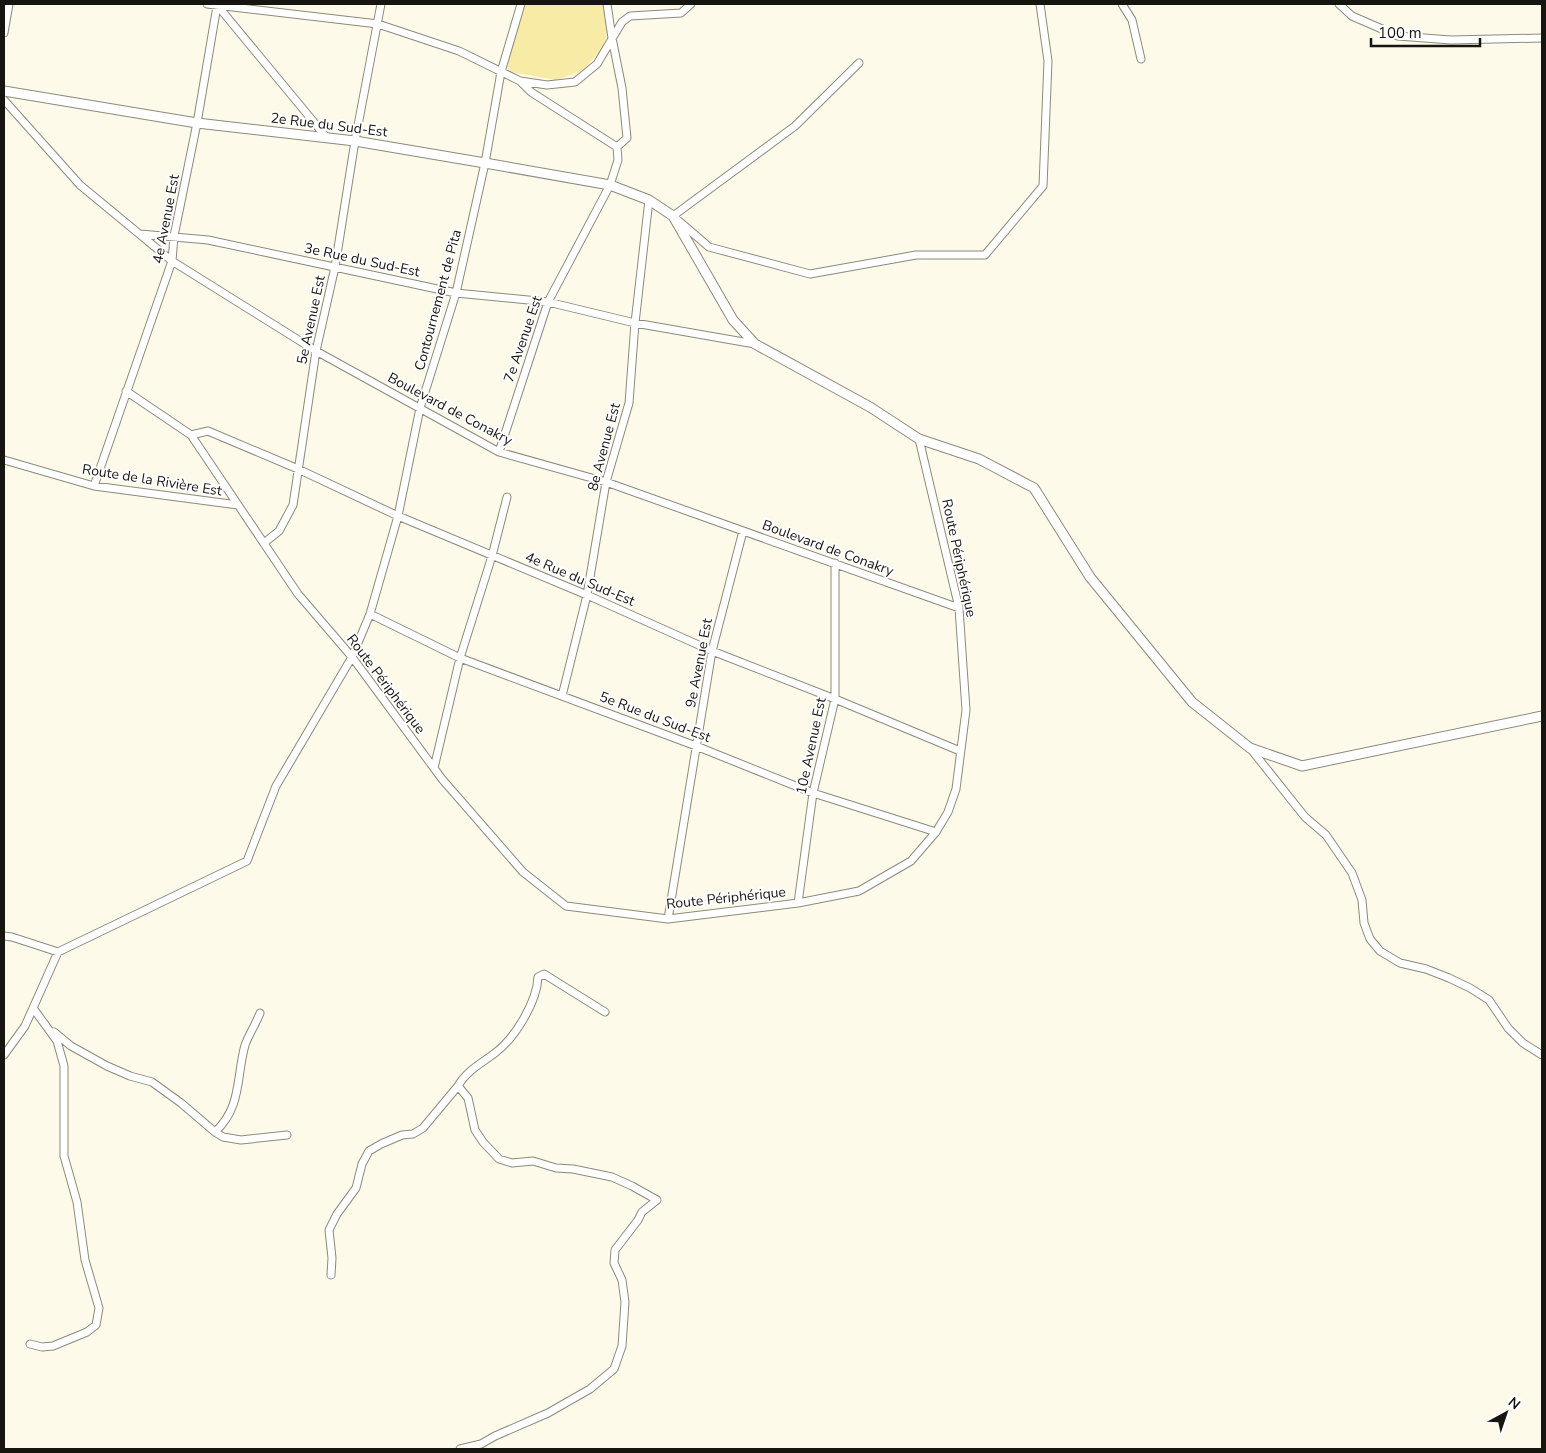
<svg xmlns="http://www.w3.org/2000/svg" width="1546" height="1453" font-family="'Nunito Sans',sans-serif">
  <rect width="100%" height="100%" fill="#fdfaea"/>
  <path fill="#f8eba5" d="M 523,4 L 605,4 L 608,28 L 603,48 L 582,71 L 556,80 L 510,72 L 507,65 Z"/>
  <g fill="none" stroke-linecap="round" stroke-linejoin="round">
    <defs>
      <path id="minor" d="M 207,4 L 378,24 L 459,51 L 520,81 L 547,85 L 575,82 L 597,64 L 622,22 L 630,16 L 681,13 L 691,4
        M 607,4 L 612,38 L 622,88 L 627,138 L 617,147
        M 1122,4 L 1132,20 L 1141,59
        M 1339,4 L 1352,16 L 1398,36 L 1451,40 L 1542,38
        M 217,5 L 327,138
        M 4,33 L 9,4
        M 859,63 L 795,126 L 673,216 L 709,247 L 810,274 L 916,255 L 985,255 L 1043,186 L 1048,61 L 1040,4
        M 4,100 L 80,185 L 172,261 L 316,351 L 499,452 L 606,482 L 959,608
        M 140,234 L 208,240 L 456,293 L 548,302 L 635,323 L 755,344
        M 126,391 L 191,435 L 298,594 L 352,657 L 442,779 L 523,872 L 566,906 L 668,919 L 798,903 L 859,891 L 911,861 L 936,832 L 948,812 L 956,789 L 966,710 L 959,608 L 919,439
        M 191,435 L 208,431 L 298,469 L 398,516 L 587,595 L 712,651 L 835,699 L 960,751
        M 499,452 L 548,302 L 610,185 L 618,160 L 617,147 L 531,92 L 520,81
        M 4,460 L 94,486 L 238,505
        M 94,486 L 172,261 L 174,236 L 197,123 L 217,6
        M 264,543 L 279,531 L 293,505 L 316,351 L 335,267 L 355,141 L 381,4
        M 370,614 L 460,658 L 696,746 L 813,793 L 936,832
        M 562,696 L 587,595 L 606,482 L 629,403 L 635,323 L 649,200
        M 1250,748 L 1305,817 L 1326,835 L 1352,873 L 1362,900 L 1364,923 L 1370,939 L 1380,951 L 1400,963 L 1426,969 L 1449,978 L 1470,988 L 1489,1000 L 1508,1028 L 1523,1043 L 1542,1055
        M 434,768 L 460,658 L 492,556 L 507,497
        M 798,903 L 813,793 L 835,699 L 835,563
        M 668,919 L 712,651 L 743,531
        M 4,936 L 12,937 L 58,952
        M 54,1032 L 71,1046 L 107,1066 L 130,1076 L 152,1082 L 181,1103 L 215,1132 L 223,1137 L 241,1140 L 287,1135
        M 4,1055 L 25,1026 L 58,952 L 247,861 L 276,786 L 352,657 L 370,614 L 398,516 L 420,408 L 456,293 L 485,163 L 501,72 L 521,4
        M 215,1132 C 242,1107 236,1078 245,1045 C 249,1034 256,1024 260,1013
        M 331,1275 L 332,1258 L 329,1230 L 337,1214 L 356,1188 L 362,1164 L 369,1151 L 381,1144 L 402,1135 L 413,1134 L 423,1128 L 458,1086
        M 30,1344 L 42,1347 L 53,1346 L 87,1332 L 96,1325 L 99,1308 L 85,1260 L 77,1202 L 64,1156 L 64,1066 L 57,1041 L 33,1008
        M 460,1449 L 481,1444 L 495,1436 L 548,1413 L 590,1389 L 614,1369 L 622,1346 L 625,1302 L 622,1280 L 614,1263 L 615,1250 L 638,1220 L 642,1212 L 657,1200 L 632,1186 L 612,1177 L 573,1169 L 556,1168 L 533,1161 L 512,1163 L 499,1159 L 483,1142 L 475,1130 L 468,1098 L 458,1086 C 466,1071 482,1063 495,1053 C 515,1038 537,1002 538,977 L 544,974 L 605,1012"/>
      <path id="tertiary" d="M 4,91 L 197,123 L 355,141 L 485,163 L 610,185 L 649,200 L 673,216 L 733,320 L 755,344 L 870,407 L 919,439 L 979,459 L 1034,488 L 1090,577 L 1192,702 L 1250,748 L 1302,766 L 1542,716"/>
    </defs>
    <use href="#minor" stroke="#8c8a7b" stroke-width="9"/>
    <use href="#tertiary" stroke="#8c8a7b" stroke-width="11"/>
    <use href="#minor" stroke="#fff" stroke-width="7"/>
    <use href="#tertiary" stroke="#fff" stroke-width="9"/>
  </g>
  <g text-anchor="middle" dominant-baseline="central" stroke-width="4" stroke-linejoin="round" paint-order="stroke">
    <g font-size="14" fill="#161510" stroke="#fff">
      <text transform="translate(329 125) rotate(7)">2e Rue du Sud-Est</text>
      <text transform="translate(166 219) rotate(-79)">4e Avenue Est</text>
      <text transform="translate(362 260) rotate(12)">3e Rue du Sud-Est</text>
      <text transform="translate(438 300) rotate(-75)">Contournement de Pita</text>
      <text transform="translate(311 320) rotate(-78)">5e Avenue Est</text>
      <text transform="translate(523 339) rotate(-71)">7e Avenue Est</text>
      <text transform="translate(450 409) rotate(28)">Boulevard de Conakry</text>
      <text transform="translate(604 447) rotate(-75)">8e Avenue Est</text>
      <text transform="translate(152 480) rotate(9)">Route de la Rivière Est</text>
      <text transform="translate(828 548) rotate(20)">Boulevard de Conakry</text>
      <text transform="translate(959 558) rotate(78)">Route Périphérique</text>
      <text transform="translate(580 579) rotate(23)">4e Rue du Sud-Est</text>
      <text transform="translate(699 663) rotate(-79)">9e Avenue Est</text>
      <text transform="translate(386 684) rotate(53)">Route Périphérique</text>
      <text transform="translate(655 717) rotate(21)">5e Rue du Sud-Est</text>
      <text transform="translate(811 746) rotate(-78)">10e Avenue Est</text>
      <text transform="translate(726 898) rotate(-6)">Route Périphérique</text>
    </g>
  </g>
  <rect width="1546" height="1453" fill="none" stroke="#161510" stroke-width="10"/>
  <g transform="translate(1506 1413) rotate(40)" stroke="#ffffff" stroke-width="4" paint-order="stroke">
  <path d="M0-4L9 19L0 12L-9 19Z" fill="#161510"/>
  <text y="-8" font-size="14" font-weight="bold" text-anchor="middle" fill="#161510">N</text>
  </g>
  <path d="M1371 38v8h109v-8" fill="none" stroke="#161510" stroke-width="2.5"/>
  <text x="1378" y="38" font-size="15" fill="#161510" stroke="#ffffff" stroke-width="4" paint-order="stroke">100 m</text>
</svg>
